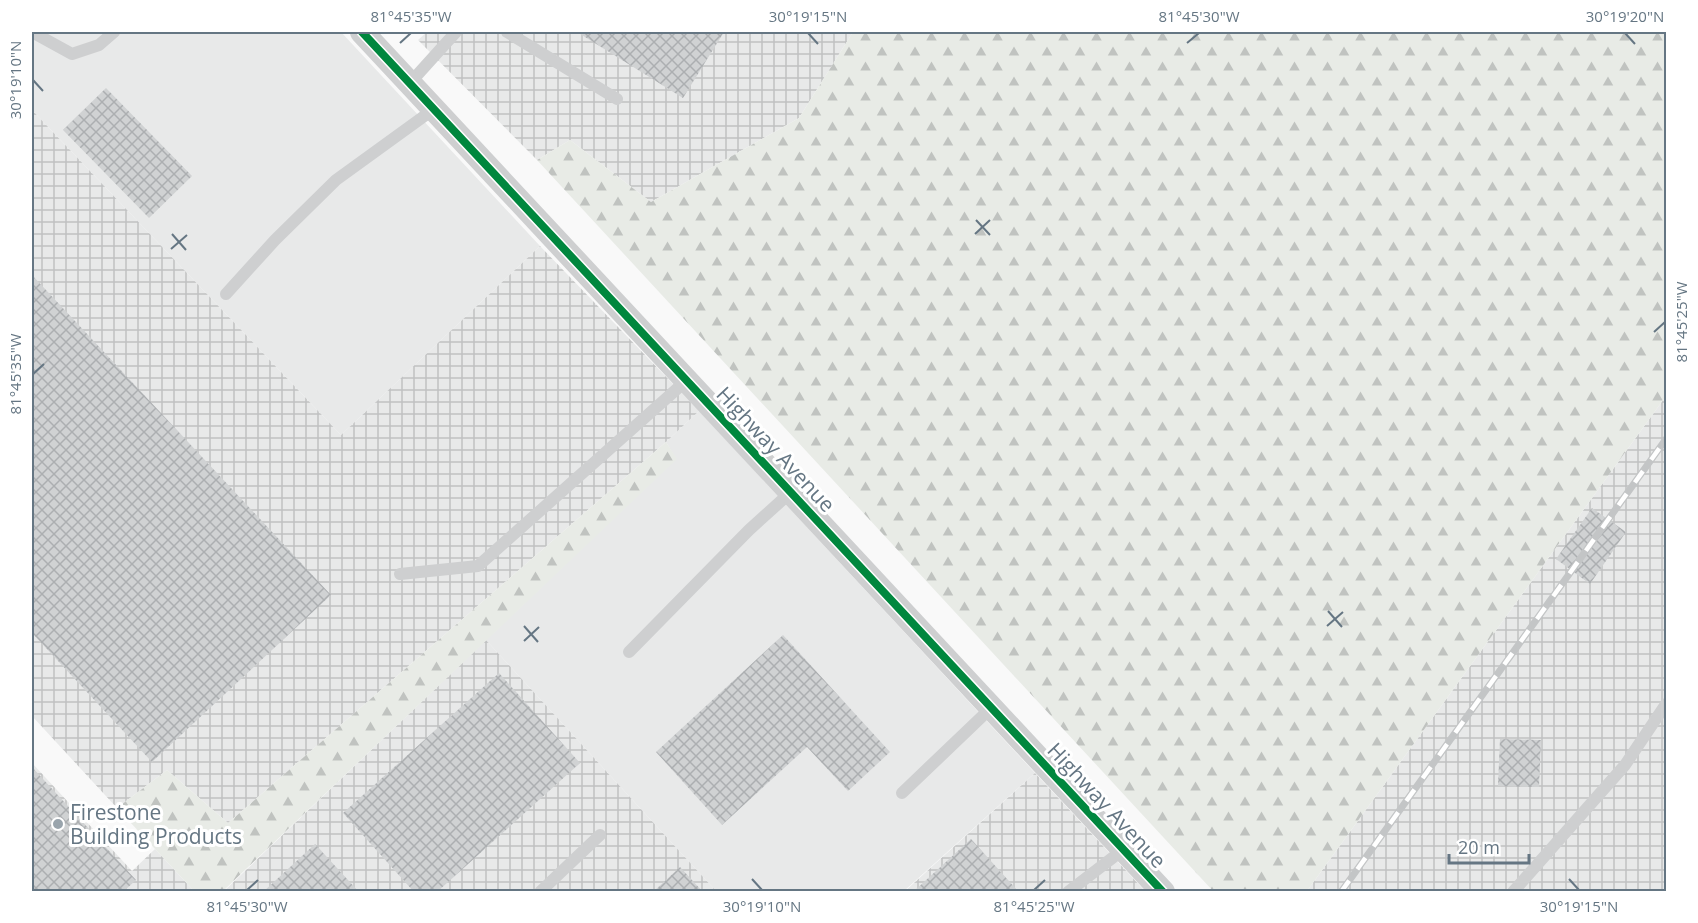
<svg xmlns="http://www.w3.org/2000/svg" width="1698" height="923" font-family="'Open Sans',sans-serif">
  <defs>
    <pattern id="industrial-grid" width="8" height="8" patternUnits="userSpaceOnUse" patternTransform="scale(1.5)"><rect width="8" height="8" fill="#e8e9e9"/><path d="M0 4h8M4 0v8" fill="none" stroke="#c0c1c2"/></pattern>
    <pattern id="forest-firs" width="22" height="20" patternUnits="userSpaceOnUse" patternTransform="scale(1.5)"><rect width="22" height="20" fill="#e8ebe6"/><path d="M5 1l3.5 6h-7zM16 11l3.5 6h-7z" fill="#c0c3c0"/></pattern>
    <pattern id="building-cross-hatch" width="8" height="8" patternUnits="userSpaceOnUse" patternTransform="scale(1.5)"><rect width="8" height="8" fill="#d0d2d3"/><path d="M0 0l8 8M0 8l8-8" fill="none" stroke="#acafb1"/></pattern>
  </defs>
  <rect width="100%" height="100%" fill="#f9f9f9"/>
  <path fill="#e8e9e9" d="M 32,32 L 341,32 L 540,246 L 341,435 L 32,110 Z
    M 699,411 L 1035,773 L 904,891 L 716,891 L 486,640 L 676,459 L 666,442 Z"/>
  <path fill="url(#industrial-grid)" d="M 427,32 L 853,32 L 799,118 L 651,202 L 570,140 L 537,160 L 418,40 Z
    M 32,110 L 341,435 L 540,246 L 699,411 L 666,442 L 228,823 L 167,770 L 117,808 L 32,716 Z
    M 1666,396 L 1666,891 L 1307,891 Z
    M 486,640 L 716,891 L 223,892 Z
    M 32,763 L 132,871 L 155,849 L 194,891 L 32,891 Z
    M 1035,773 L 1145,891 L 904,892 Z"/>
  <path fill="url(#forest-firs)" d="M 853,32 L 1666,32 L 1666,396 L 1307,891 L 1213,891 L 537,160 L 570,140 L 651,202 L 799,118 Z
    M 666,442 L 677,459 L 223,891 L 194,891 L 117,808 L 167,770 L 228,823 Z"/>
  <path fill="url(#building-cross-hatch)" d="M 577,32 L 724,32 L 683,98 Z
    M 106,88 L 192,176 L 149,218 L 63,130 Z
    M 32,275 L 331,595 L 152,762 L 32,633 Z
    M 1592,508 L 1626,532 L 1590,584 L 1556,559 Z
    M 783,635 L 890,752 L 848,791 L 807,747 L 722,825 L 656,752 Z
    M 499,673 L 580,763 L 437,892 L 414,892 L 343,813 Z
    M 1500,739 L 1541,740 L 1539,787 L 1498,786 Z
    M 32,767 L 136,880 L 123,892 L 32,892 Z
    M 971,839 L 1019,892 L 913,892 Z
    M 315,844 L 359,892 L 263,892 Z
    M 680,867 L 703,892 L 653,892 Z"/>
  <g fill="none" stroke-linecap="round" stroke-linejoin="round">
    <path stroke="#cecfd0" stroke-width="12" d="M 32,32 L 72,54 L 99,45 L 114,32
      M 507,32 L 617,99
      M 410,83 L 456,32
      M 226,294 L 275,240 L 336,180 L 434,109
      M 400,574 L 478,566 L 687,380
      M 629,652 L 749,530 L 791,492
      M 902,793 L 992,707
      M 540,892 L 600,835
      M 1068,892 L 1124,849
      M 1513,892 L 1625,765 L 1666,704"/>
    <path stroke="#cecfd0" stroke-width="24" d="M 362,32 L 1163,892"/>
    <defs>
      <path id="rail" d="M 1341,892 L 1666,439"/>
    </defs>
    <use href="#rail" stroke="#c3c5c6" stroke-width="7"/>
    <use href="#rail" stroke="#fff" stroke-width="4.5" stroke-dasharray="14" stroke-linecap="butt"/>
    <defs>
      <path id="cycleway" d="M 362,32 L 1163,892"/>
    </defs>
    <use href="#cycleway" stroke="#fff" stroke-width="11"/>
    <use href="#cycleway" stroke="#00873e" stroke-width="8"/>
  </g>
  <path fill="none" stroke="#657683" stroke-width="2" d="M 808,33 L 818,44M 1625,33 L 1635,44M 400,43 L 411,33M 1187,43 L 1199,33M 33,80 L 43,91M 976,220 L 990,235M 172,234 L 186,250M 975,234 L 990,220M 171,249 L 187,235M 1654,332 L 1665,322M 33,374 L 44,364M 1328,611 L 1342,627M 524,626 L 538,642M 1327,626 L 1343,612M 524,641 L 539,627M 752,879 L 762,890M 1569,879 L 1579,890M 247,890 L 258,880M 1034,890 L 1045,880"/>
  <circle fill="#99a4ac" stroke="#fff" stroke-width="2" cx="58" cy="824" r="6"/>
  <g text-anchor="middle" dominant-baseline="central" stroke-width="6" stroke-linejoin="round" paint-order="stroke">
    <g font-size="21" fill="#657683" stroke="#fff">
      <text transform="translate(776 449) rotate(47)">Highway Avenue</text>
      <text transform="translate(1107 805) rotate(47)">Highway Avenue</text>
    </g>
    <g font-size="21" fill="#657683" stroke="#fff" text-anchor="start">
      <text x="70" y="812">Firestone<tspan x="70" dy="24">Building Products</tspan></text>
    </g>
  </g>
  <rect width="1698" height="923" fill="none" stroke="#ffffff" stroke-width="66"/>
  <path d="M1449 854v9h80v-9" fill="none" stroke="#657683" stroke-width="3"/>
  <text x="1458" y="854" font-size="18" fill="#657683" stroke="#ffffff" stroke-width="4.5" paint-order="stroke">20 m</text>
  <rect x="33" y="33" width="1632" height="857" fill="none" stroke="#657683" stroke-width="2"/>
  <g font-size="15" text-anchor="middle" fill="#657683">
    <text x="411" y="22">81°45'35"W</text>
    <text x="808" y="22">30°19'15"N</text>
    <text x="1199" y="22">81°45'30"W</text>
    <text x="1625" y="22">30°19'20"N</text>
    <text transform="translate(16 80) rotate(-90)" y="5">30°19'10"N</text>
    <text transform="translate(1682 322) rotate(-90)" y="5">81°45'25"W</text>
    <text transform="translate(16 374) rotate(-90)" y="5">81°45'35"W</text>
    <text x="247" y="912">81°45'30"W</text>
    <text x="762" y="912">30°19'10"N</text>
    <text x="1034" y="912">81°45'25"W</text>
    <text x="1579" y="912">30°19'15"N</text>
  </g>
</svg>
